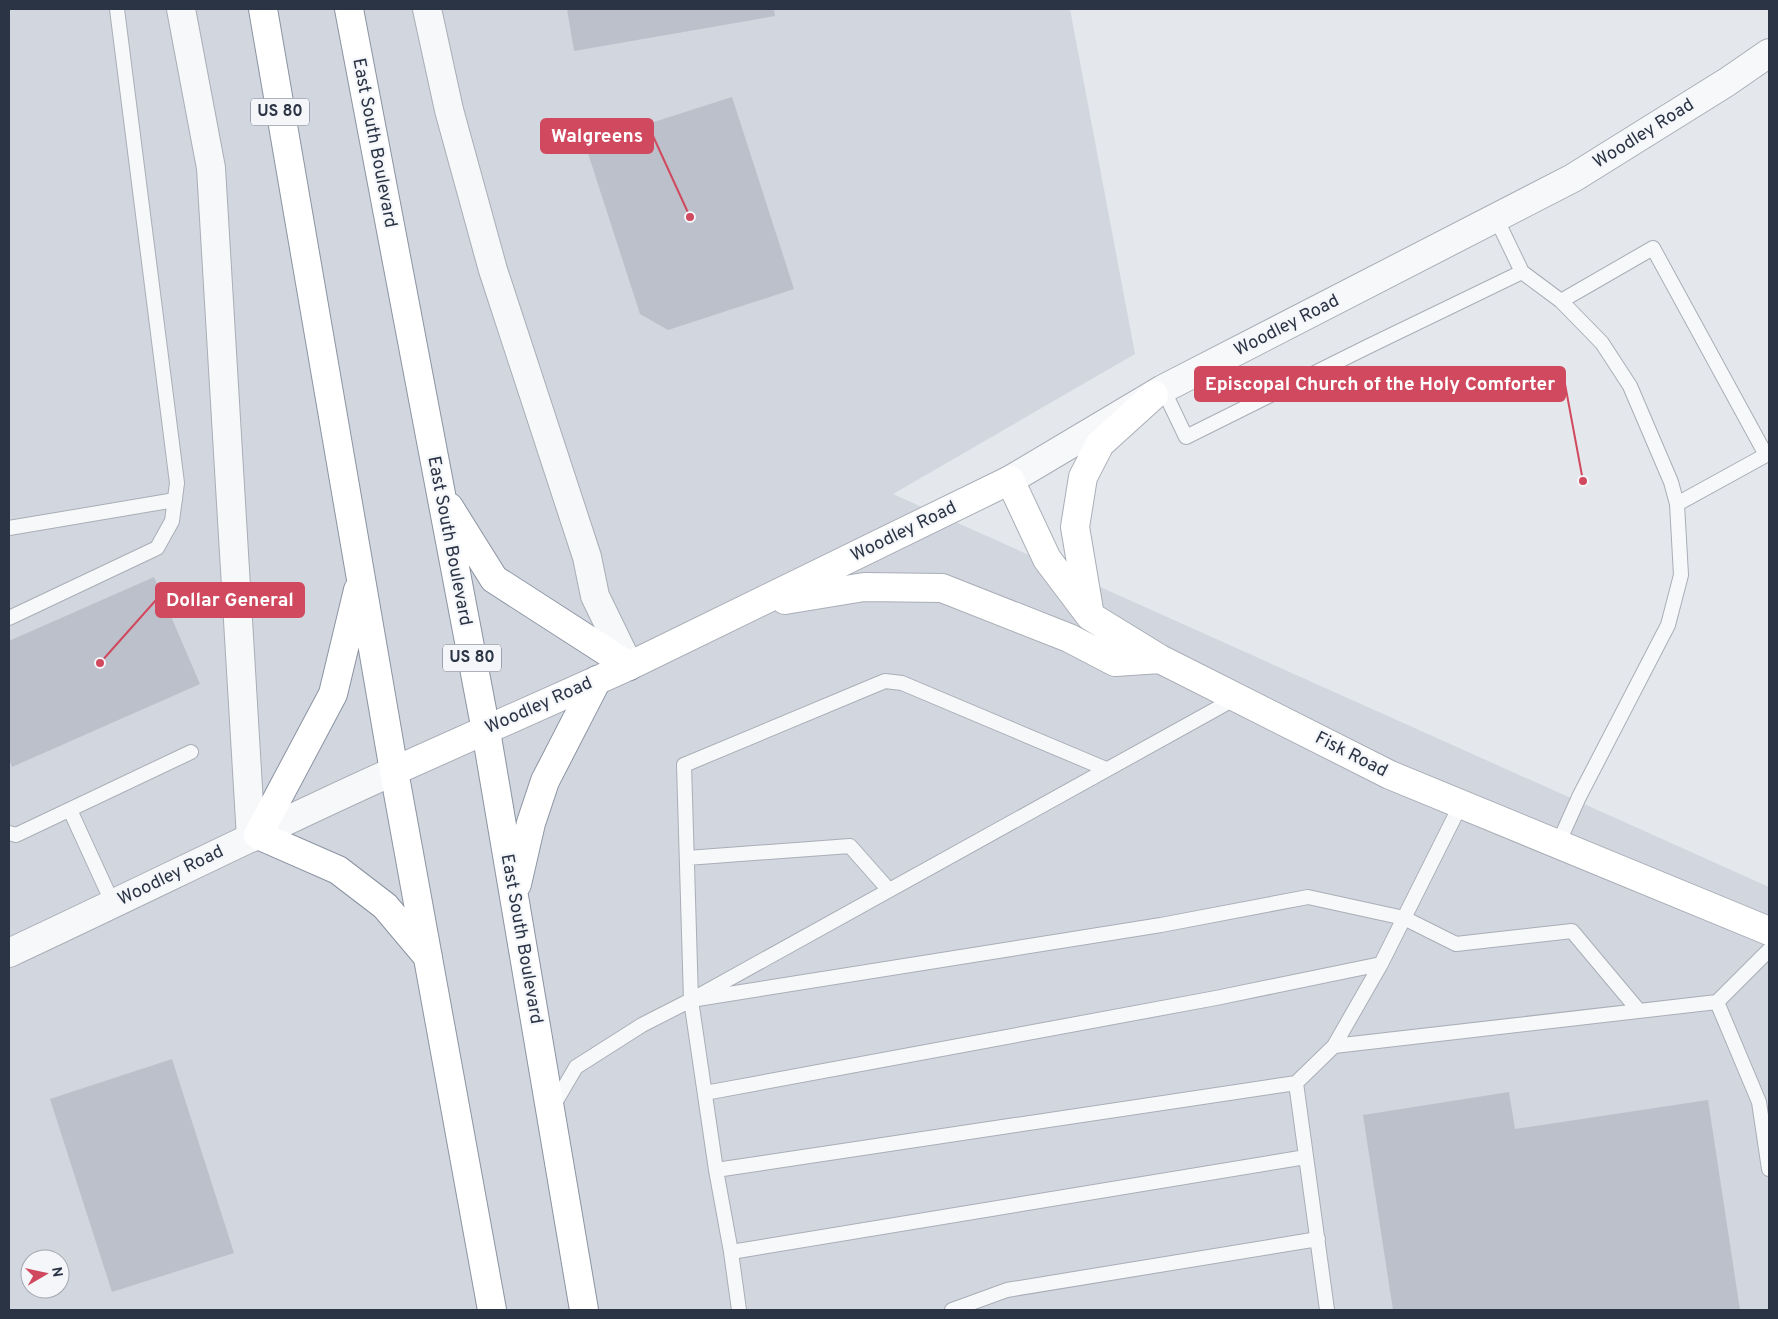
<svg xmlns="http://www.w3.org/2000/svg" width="1778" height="1319" font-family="Overpass,sans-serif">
  <rect width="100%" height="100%" fill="#e4e7ec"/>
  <path fill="#d2d6de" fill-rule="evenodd" d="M 9,9 L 1070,9 L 1135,354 L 893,494 L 1769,887 L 1769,1310 L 9,1310 ZM 30,1259 L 60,1259 L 60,1289 L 30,1289 Z"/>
  <path fill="#bbc0ca" d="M 567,9 L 774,9 L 775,16 L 574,51 Z
    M 732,97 L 794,289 L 668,330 L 640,314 L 585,144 Z
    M 154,577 L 200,684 L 12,767 L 9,759 L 9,641 Z
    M 172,1059 L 234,1253 L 112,1292 L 50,1099 Z
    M 1509,1092 L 1515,1129 L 1708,1100 L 1740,1310 L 1393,1310 L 1363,1115 Z"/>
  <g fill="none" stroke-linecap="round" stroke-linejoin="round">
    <defs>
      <path id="service" d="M 1522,272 L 1561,301 L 1602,343 L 1630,386 L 1671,482 L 1677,504 L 1681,575 L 1668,625 L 1579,797 L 1558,844
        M 1561,301 L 1653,248 L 1766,455 L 1677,504
        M 1163,389 L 1186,437 L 1367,347 L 1522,272 L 1496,218
        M 9,528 L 175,500
        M 9,618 L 157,548 L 172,521 L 177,483 L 117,9
        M 70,810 L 113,904
        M 9,833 L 16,835 L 191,752
        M 687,858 L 850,846 L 888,889
        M 1381,964 L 1334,1046 L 1717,1002 L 1769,950
        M 691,1000 L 1161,925 L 1308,897 L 1404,918 L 1456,944 L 1572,931 L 1639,1011
        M 1717,1002 L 1759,1102 L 1769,1169
        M 705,1093 L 1216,998 L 1381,964 L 1461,804
        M 552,1108 L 576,1067 L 642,1025 L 691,1000 L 1236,698
        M 716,1170 L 1296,1083
        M 731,1252 L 1306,1157
        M 739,1310 L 731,1252 L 716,1170 L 691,1000 L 684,765 L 885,681 L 902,683 L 1106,769
        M 952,1310 L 1007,1290 L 1318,1239
        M 1327,1310 L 1296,1083 L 1334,1046"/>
      <path id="minor" d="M 181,9 L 211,168 L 251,838
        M 427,9 L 449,110 L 493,270 L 587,557 L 595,596 L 629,666"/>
      <path id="tertiary" d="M 1010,480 L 1163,389 L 1573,178 L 1727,82 L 1769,53
        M 9,953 C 138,893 265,829 394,771"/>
      <path id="secondary" d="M 785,600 L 864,587 L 942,588 L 1069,638 L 1115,662 L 1160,659
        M 1089,610 L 1075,527 L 1083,477 L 1100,444 L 1154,395
        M 394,771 L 629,666 L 1010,480 L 1047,559 L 1090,616 L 1160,659 L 1390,775 L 1769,931"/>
      <path id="trunk" d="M 263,9 L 394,771 L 492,1310
        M 349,9 L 486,731 L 584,1310
        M 449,507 L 494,579 L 629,666
        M 358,590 L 333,694 L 258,835 L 338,870 L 385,906 L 428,957
        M 517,884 L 531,823 L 545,781 L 597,680"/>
    </defs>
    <use href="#service" stroke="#a9aeb7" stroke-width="16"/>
    <use href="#minor" stroke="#a9aeb7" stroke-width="30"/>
    <use href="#tertiary" stroke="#a9aeb7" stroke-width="30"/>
    <use href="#secondary" stroke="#a9aeb7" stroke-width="30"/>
    <use href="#trunk" stroke="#8b94a3" stroke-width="30"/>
    <use href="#service" stroke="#f7f8fa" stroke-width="14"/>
    <use href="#minor" stroke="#f7f8fa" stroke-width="28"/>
    <use href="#tertiary" stroke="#f7f8fa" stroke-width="28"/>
    <use href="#secondary" stroke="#fff" stroke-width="28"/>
    <use href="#trunk" stroke="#fff" stroke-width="28"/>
  </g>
  <g text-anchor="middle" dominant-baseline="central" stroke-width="4.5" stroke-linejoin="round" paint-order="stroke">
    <g fill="#f4f6f9" stroke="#676e7b" stroke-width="1">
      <rect x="251" y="98.5" width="58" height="27" rx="4"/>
      <rect x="443" y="644.5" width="58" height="27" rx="4"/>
    </g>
    <g font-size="16" font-weight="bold" fill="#2b3445">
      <text x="280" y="112">US 80</text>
      <text x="472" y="658">US 80</text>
    </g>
    <g font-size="18" fill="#2b3445" stroke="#f4f6f9">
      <text transform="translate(1644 134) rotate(-32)">Woodley Road</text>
      <text transform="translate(374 143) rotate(79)">East South Boulevard</text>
      <text transform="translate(1287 326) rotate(-27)">Woodley Road</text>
      <text transform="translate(904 532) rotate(-26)">Woodley Road</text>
      <text transform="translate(449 541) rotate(79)">East South Boulevard</text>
      <text transform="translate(539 706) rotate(-24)">Woodley Road</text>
      <text transform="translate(1351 755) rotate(27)">Fisk Road</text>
      <text transform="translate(171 876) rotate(-26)">Woodley Road</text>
      <text transform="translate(521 939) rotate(80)">East South Boulevard</text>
    </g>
  </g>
  <path fill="none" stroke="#d1495e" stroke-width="2" d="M690 217L653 136M1583 481L1565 384M100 663L156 600"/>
  <g fill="#d1495e" stroke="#f4f6f9" stroke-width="2">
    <circle cx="690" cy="217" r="5"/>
    <circle cx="1583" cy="481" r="5"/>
    <circle cx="100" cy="663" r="5"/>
  </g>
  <g fill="#d1495e" stroke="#d1495e" stroke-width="2">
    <rect x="541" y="119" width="112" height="34" rx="5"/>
    <rect x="1195" y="367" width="370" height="34" rx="5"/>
    <rect x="156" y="583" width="148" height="34" rx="5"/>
  </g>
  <g font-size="19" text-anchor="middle" font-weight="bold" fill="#fff">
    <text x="597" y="142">Walgreens</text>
    <text x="1380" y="390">Episcopal Church of the Holy Comforter</text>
    <text x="230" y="606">Dollar General</text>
  </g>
  <rect width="1778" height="1319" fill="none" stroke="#2b3445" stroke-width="20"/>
  <g transform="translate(45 1274) rotate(81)"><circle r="24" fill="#f4f6f9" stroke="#a4a8b1"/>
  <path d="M0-4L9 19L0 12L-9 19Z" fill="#d1495e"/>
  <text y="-8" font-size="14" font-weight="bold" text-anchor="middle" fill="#2b3445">N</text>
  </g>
</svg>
